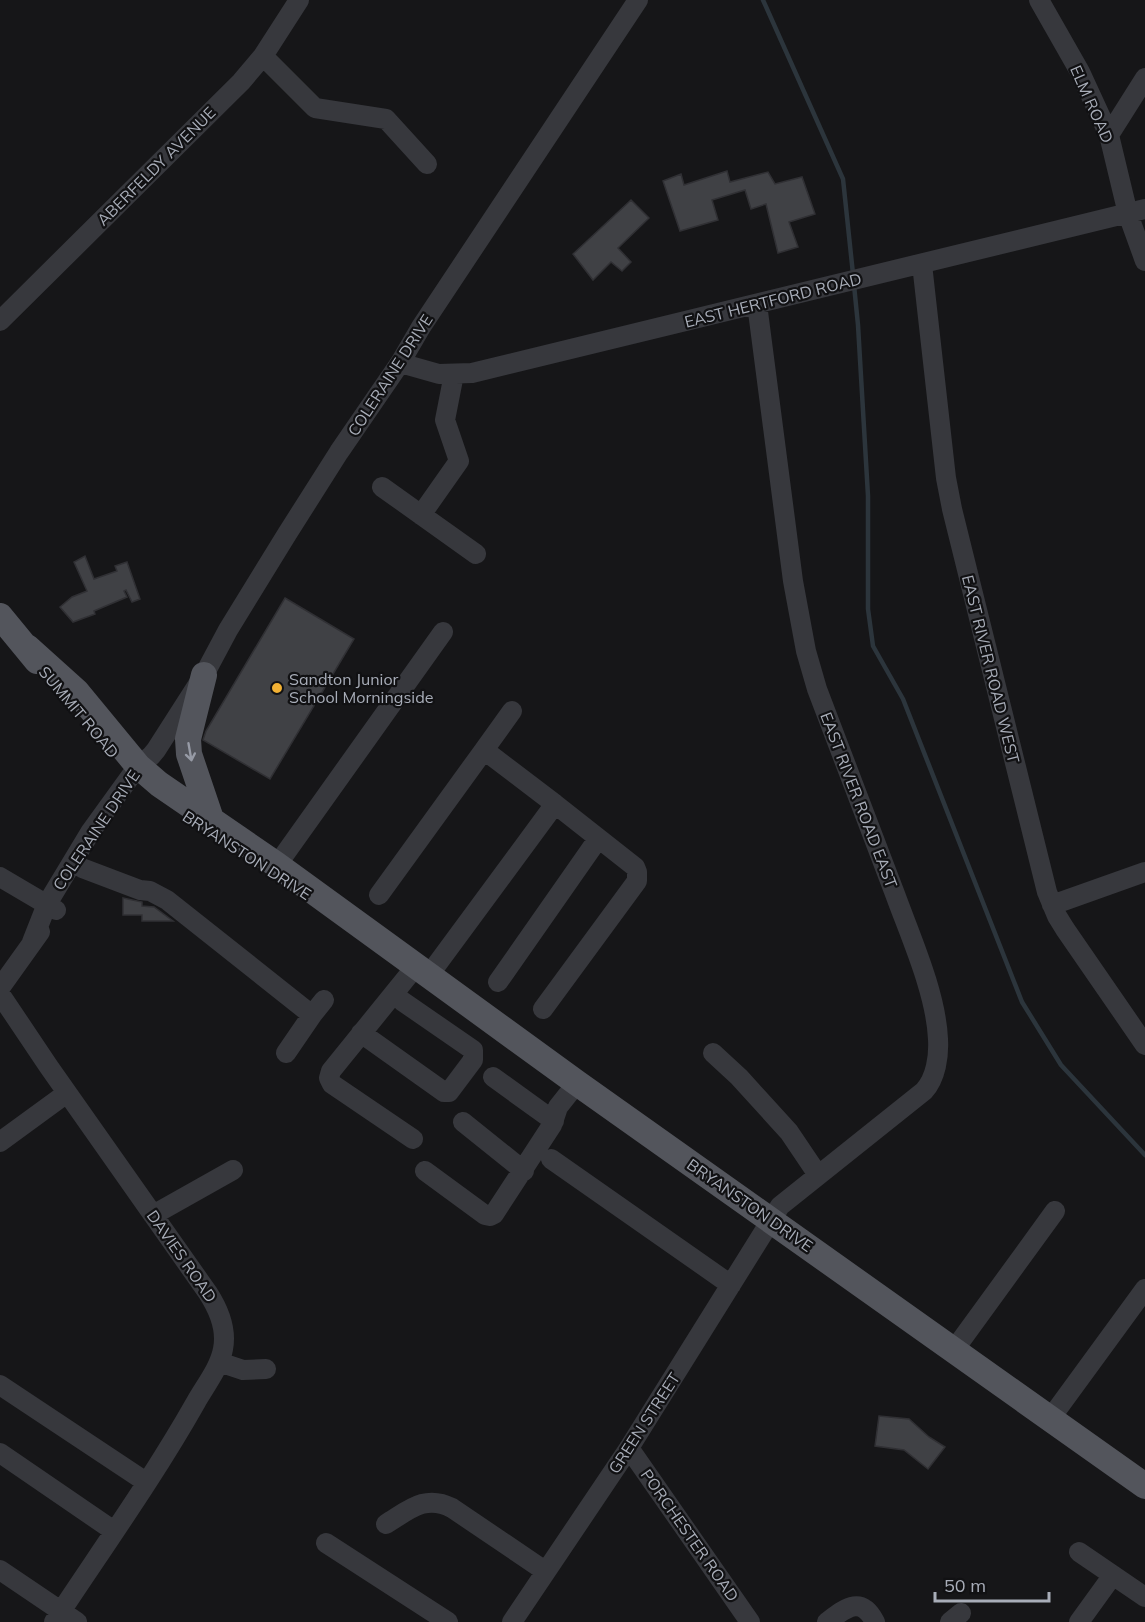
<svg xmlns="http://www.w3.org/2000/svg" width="1145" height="1622" font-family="Mulish,sans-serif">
  <rect width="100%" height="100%" fill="#161618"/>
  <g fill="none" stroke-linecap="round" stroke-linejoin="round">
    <path stroke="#2c353c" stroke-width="4.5" d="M 763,0 L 843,179 L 853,274
      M 854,285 L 858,325 L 868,496 L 868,609 L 873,646 L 903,699 L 1022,1002 L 1061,1065 L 1145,1155"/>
  </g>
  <path fill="#404145" stroke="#303034" stroke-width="1.5" d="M 727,171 L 730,182 L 768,172 L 775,184 L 802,177 L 815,214 L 789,222 L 798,247 L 778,253 L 766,204 L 751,209 L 745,190 L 712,200 L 718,220 L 680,231 L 663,181 L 681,174 L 684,185 Z
    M 631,200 L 649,218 L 618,248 L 631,262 L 622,271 L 611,262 L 593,280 L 573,254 Z
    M 85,556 L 94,579 L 117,571 L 115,566 L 127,562 L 140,599 L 132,602 L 126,590 L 124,591 L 127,597 L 94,611 L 95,614 L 73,622 L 60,607 L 72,597 L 87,591 L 74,562 Z
    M 285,598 L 354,639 L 270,779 L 203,740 L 206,731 Z
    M 123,898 L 142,902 L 142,906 L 154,907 L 173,921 L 142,921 L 142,915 L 123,915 Z
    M 879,1416 L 909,1419 L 929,1437 L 945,1447 L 928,1469 L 904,1450 L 875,1446 Z"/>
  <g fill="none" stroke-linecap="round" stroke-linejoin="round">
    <path stroke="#37383d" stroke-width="20" d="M 1039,0 L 1080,72 L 1109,135 L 1128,214 L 1145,261
      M 263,56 L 315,108 L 386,119 L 427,164
      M 1109,135 L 1145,78
      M 922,264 L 946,478 L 952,509 L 1047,892 L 1057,916 L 1065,929 L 1145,1045
      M 0,321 L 241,82 L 263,56 L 299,0
      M 400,363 L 439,374 L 472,373 L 1145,209
      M 382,487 L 476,554
      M 421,515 L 459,461 L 445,420 L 454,374
      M 484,750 L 512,711
      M 277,865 L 443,632
      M 82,868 L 140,890 L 150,891 L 167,900 L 312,1015 L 286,1053
      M 0,877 L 56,910
      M 379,895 L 484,750 L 555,804 L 429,975
      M 1052,905 L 1145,872
      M 32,942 L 47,904 L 91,831 L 138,766 L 151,756 L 156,750 L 204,675 L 228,630 L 287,534 L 339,452 L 400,363 L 421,327 L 638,0
      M 498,982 L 598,839
      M 0,988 L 40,932
      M 0,994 L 49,1067 L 208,1293 C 219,1310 227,1329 223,1349 C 220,1367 205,1386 196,1402 C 153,1478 102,1549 54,1622
      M 543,1009 L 637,881 L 637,872 L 635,867 L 555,804
      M 312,1015 L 324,1000
      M 361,1033 L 444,1092 L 449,1092 L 473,1060 L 473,1050 L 402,1001
      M 713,1053 L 739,1077 L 789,1132 L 818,1175
      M 493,1077 L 554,1121
      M 463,1122 L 524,1171
      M 413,1139 L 332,1084 L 329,1078 L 331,1071 L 416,966
      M 0,1142 L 67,1093
      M 551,1159 L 731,1285
      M 425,1171 L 485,1215 L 490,1216 L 494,1214 L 552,1125 L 558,1107 L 577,1083
      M 153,1215 L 233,1170
      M 954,1350 L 1055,1211
      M 219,1362 L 243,1370 L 266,1369
      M 0,1385 L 146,1482
      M 1050,1419 L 1145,1289
      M 629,1448 L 750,1622
      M 0,1453 L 114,1531
      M 386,1524 C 409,1510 425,1494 452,1508 L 545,1571
      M 326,1543 L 448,1622
      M 1079,1552 L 1145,1597
      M 0,1570 L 77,1622
      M 512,1622 L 629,1448 L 780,1206 L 924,1091 C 936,1078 939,1056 938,1039 C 936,993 911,938 895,894 C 869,826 843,757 817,689 L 806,651 L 793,581 L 757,304
      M 827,1622 C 846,1608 861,1595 875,1622
      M 950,1622 L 961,1613
      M 1079,1622 L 1113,1575"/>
    <path stroke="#53555c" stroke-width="26" d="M 0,616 L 37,661
      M 27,647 L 77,692 L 138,766 L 159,784 L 277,865 L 577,1083 L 1145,1486
      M 204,675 L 188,739 L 189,754 L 212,822"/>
  </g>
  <defs><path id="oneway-shaft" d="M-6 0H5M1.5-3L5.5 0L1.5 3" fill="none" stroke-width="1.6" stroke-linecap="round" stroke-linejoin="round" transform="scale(1.5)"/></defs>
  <use stroke="#979ba6" href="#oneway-shaft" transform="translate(190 752) rotate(80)"/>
  <circle fill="#f2b134" stroke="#111113" stroke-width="2" cx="277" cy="688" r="6"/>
  <g text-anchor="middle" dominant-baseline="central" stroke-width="4.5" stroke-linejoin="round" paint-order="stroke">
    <g font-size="16" fill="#a8adb8" stroke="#111113">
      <text transform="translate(1092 104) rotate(66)">ELM ROAD</text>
      <text transform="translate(156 166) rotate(-45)">ABERFELDY AVENUE</text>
      <text transform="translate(773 300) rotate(-14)">EAST HERTFORD ROAD</text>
      <text transform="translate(390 375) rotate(-57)">COLERAINE DRIVE</text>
      <text transform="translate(991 669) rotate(76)">EAST RIVER ROAD WEST</text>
      <text transform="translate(79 712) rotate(50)">SUMMIT ROAD</text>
      <text transform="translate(859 800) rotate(69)">EAST RIVER ROAD EAST</text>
      <text transform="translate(96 830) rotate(-56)">COLERAINE DRIVE</text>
      <text transform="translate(247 855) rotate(33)">BRYANSTON DRIVE</text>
      <text transform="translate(750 1205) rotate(35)">BRYANSTON DRIVE</text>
      <text transform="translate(182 1256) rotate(55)">DAVIES ROAD</text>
      <text transform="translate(644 1423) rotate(-57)">GREEN STREET</text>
      <text transform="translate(690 1535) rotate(55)">PORCHESTER ROAD</text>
    </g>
    <g font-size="16" fill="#a8adb8" stroke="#111113" text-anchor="start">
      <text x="289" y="679">Sandton Junior<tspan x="289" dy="18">School Morningside</tspan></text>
    </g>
  </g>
  <path d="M935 1592v9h114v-9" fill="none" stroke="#a8adb8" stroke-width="3"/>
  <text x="944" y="1592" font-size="18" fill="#a8adb8" stroke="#111113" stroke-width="4.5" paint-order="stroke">50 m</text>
</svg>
